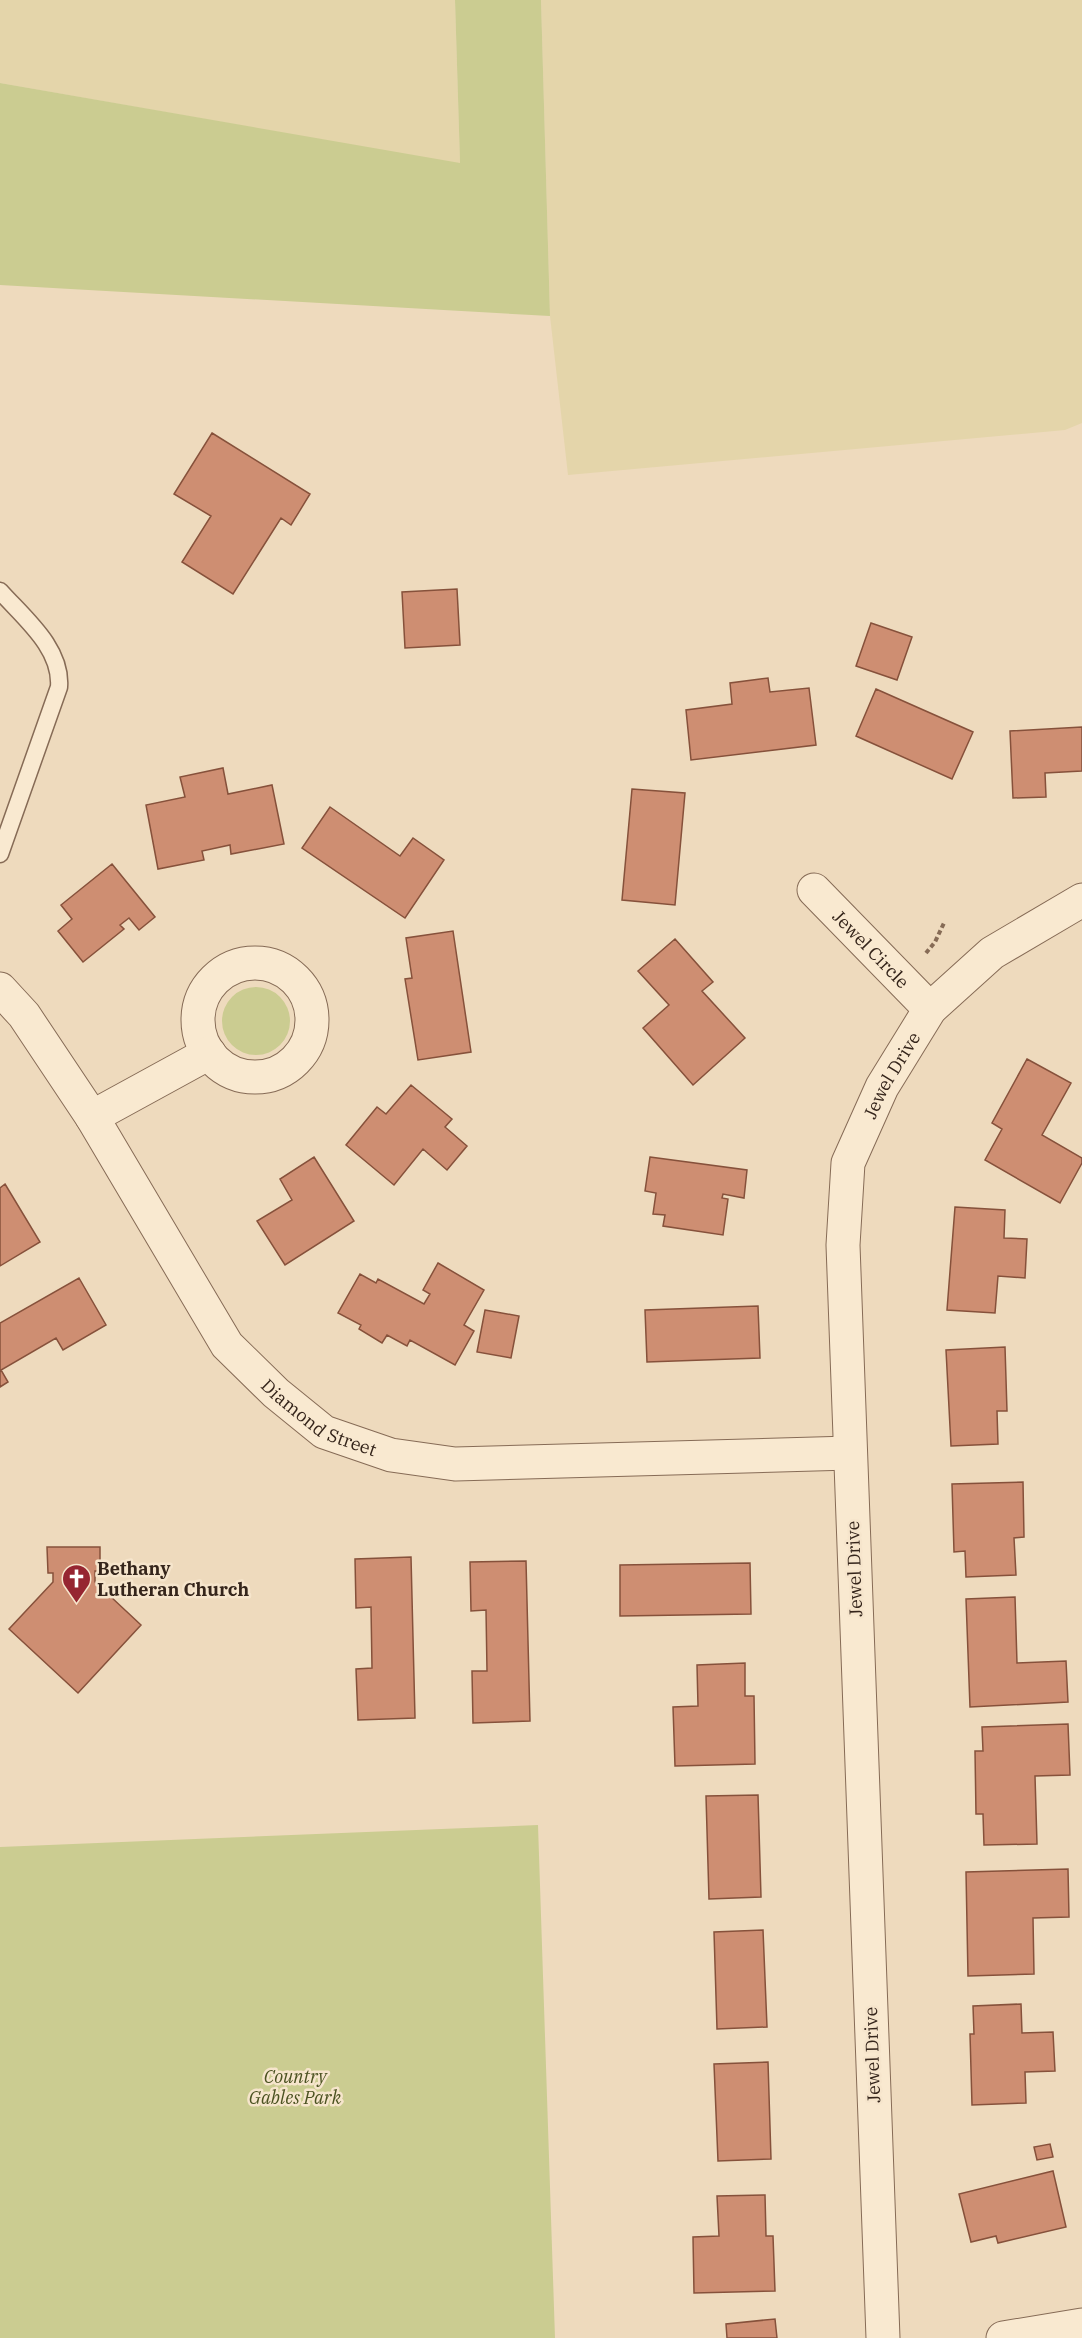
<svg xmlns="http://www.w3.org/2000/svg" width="1082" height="2338" font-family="'IBM Plex Serif',serif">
  <rect width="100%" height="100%" fill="#eedabd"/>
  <path fill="#e4d5aa" d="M 0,0 L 455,0 L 460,164 L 0,83 Z
    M 541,0 L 1082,0 L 1082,423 L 1065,430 L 568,475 L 550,316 Z"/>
  <path fill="#cbcc91" d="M 455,0 L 541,0 L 550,316 L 0,285 L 0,83 L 460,163 Z
    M222 1021a34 34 0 1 1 68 0a34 34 0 1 1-68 0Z
    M 538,1825 L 555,2338 L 0,2338 L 0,1847 Z"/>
  <path fill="#ce8e72" stroke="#86513b" stroke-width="1.5" d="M 212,433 L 310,494 L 291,525 L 281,518 L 233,594 L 182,562 L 211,516 L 174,494 Z
    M 457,589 L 460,645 L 405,648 L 402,592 Z
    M 871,623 L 912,637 L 897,680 L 856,666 Z
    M 768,678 L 770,692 L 809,688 L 816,745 L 691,760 L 686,710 L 732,704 L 730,683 Z
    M 876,689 L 973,732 L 952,779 L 856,736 Z
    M 1082,727 L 1082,771 L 1045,773 L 1046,797 L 1013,798 L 1010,731 Z
    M 223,768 L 228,794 L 272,785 L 284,844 L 231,854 L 230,845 L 202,851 L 204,860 L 158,869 L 146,805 L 185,797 L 180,777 Z
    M 632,789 L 685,793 L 675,905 L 622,900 Z
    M 330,807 L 400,856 L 413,838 L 444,860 L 405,918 L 302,848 Z
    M 112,864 L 155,917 L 139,930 L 129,918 L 120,925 L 124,929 L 83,962 L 58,931 L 72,919 L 61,905 Z
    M 453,931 L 471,1052 L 418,1060 L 405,979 L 412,978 L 406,938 Z
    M 675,939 L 713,982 L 702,991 L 745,1038 L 693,1085 L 643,1028 L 669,1005 L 638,971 Z
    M 1027,1059 L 1071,1083 L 1042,1135 L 1082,1158 L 1082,1163 L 1060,1203 L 985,1160 L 1002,1129 L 992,1123 Z
    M 411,1085 L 452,1119 L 445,1127 L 467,1146 L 447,1170 L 423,1149 L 394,1185 L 346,1145 L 377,1107 L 386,1114 Z
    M 314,1157 L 354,1221 L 285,1265 L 257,1221 L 292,1200 L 280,1179 Z
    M 650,1157 L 747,1170 L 744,1198 L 723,1194 L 722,1198 L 728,1199 L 723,1235 L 663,1226 L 665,1215 L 653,1214 L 656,1193 L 645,1191 Z
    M 5,1184 L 40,1242 L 0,1266 L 0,1188 Z
    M 955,1207 L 1005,1210 L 1004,1238 L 1027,1239 L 1025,1278 L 998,1276 L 995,1313 L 947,1310 Z
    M 438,1263 L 484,1290 L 464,1325 L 474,1331 L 455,1365 L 410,1340 L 407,1346 L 387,1335 L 382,1343 L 359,1329 L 361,1325 L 338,1313 L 360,1274 L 376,1283 L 378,1279 L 424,1304 L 430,1294 L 423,1290 Z
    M 79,1278 L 106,1325 L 63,1350 L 56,1338 L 1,1370 L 8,1382 L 0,1387 L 0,1323 Z
    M 758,1306 L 760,1358 L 647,1362 L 645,1310 Z
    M 485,1310 L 519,1316 L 511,1358 L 477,1352 Z
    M 1005,1347 L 1007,1411 L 997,1411 L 998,1444 L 951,1446 L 946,1350 Z
    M 1023,1482 L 1024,1537 L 1014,1538 L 1016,1575 L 966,1577 L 965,1551 L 954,1552 L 952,1484 Z
    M 47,1547 L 100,1547 L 100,1571 L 95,1571 L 95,1582 L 141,1625 L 78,1693 L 9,1629 L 53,1582 L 53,1573 L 48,1573 Z
    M 411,1557 L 415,1718 L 358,1720 L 356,1669 L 372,1668 L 371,1607 L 356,1608 L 355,1559 Z
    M 526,1561 L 530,1721 L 473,1723 L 472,1671 L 487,1671 L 486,1610 L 471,1611 L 470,1562 Z
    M 750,1563 L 751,1614 L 620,1616 L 620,1565 Z
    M 1015,1597 L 1017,1663 L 1066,1661 L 1068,1702 L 970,1707 L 966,1599 Z
    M 745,1663 L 745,1696 L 754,1696 L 755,1764 L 675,1766 L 673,1707 L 698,1706 L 697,1665 Z
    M 1068,1724 L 1070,1775 L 1035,1776 L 1037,1844 L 984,1845 L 983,1814 L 976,1814 L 975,1751 L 983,1751 L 982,1727 Z
    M 758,1795 L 761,1897 L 709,1899 L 706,1796 Z
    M 1068,1869 L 1069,1917 L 1033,1918 L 1034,1974 L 968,1976 L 966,1872 Z
    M 763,1930 L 767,2027 L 717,2029 L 714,1932 Z
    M 1021,2004 L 1022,2033 L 1053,2032 L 1055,2071 L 1025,2072 L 1026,2103 L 972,2105 L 970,2034 L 974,2034 L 973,2006 Z
    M 768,2062 L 771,2159 L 718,2161 L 714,2064 Z
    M 1050,2144 L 1053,2157 L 1037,2160 L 1034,2147 Z
    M 1053,2171 L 1066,2227 L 998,2243 L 996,2236 L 971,2242 L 959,2194 Z
    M 765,2195 L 766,2236 L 773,2236 L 775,2291 L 694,2293 L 693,2237 L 719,2236 L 717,2196 Z
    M 775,2319 L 777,2338 L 727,2338 L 726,2324 Z"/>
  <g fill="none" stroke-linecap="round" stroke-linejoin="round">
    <defs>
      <path id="service" d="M 0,591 C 24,618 62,648 59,687 L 0,854"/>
      <g id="minor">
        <path id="s1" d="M 814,890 L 930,1009"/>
        <circle cx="255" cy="1020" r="57"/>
        <path id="s2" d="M 0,989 L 24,1015 L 92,1117 L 227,1345 L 276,1393 L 324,1432 L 391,1455 L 455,1464 L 850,1453"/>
        <path d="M 92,1117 L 209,1053"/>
        <path id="s3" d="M 883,2338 L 843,1245 L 848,1163 L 882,1087 L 930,1009 L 992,953 L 1082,900"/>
        <path d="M 1003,2338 L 1082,2325"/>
      </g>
    </defs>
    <use href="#service" stroke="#866b56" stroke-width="19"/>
    <use href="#minor" stroke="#866b56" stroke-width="35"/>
    <path stroke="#866b56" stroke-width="4" stroke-dasharray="4.5 3" stroke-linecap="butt" d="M 926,953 L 935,942 L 944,923"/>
    <use href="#service" stroke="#f9e9d0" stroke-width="16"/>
    <use href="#minor" stroke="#f9e9d0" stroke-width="33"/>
  </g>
  <defs>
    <symbol id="church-pin" viewBox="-11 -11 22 30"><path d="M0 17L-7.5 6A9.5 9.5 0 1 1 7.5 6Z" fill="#962531" stroke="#f6e5cc"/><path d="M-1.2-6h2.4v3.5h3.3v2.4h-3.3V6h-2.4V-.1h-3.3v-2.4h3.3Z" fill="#fff"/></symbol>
  </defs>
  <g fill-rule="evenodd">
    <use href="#church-pin" x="60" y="1562" width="33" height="45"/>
  </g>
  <g text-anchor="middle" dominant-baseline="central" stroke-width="5" stroke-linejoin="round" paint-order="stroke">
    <g font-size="18" fill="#35251b" stroke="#f6e5cc">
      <text stroke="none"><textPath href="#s1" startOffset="82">Jewel Circle</textPath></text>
      <text stroke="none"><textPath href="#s3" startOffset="1274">Jewel Drive</textPath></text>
      <text stroke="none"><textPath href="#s2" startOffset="542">Diamond Street</textPath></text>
      <text transform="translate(854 1569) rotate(-92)">Jewel Drive</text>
      <text transform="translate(872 2055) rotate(-92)">Jewel Drive</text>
    </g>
    <g font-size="18" font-weight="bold" fill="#35251b" stroke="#f6e5cc" text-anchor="start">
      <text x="97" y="1568">Bethany<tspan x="97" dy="21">Lutheran Church</tspan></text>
    </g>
    <g font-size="18" font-style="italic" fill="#4b5221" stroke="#f6e5cc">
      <text x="295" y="2076">Country<tspan x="295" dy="21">Gables Park</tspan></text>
    </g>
  </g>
</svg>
